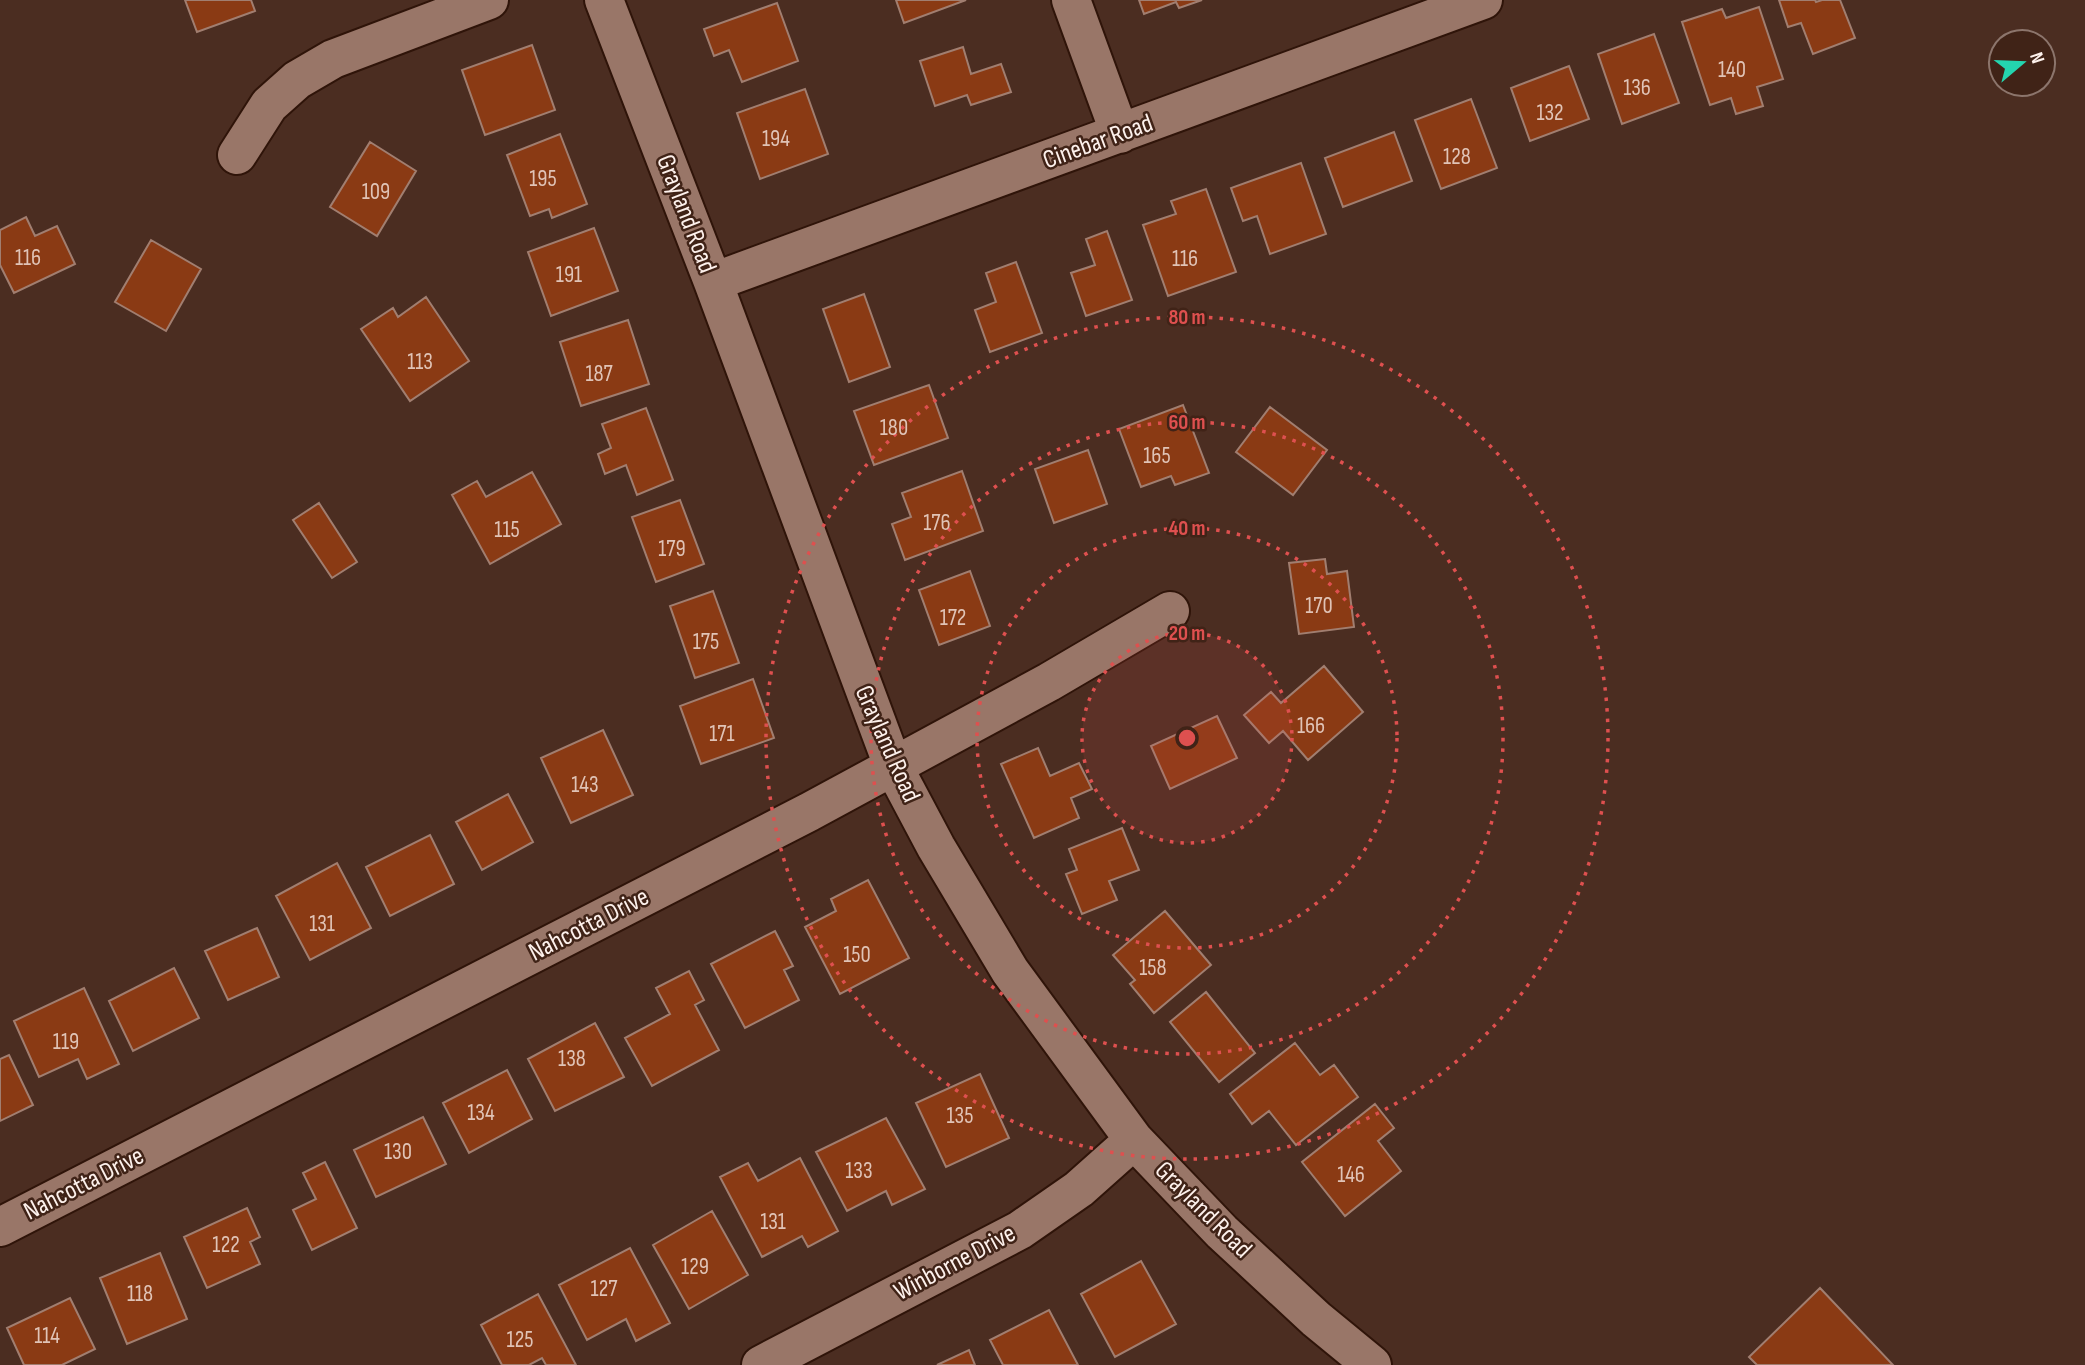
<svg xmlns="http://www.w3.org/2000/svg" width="2085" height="1365" font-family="'Sofia Sans Condensed',sans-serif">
  <rect width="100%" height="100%" fill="#4b2d21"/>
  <path fill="#8a3a14" stroke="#a17e70" stroke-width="2" d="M 185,0 L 251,0 L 255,11 L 197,32 Z
    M 896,0 L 966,0 L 904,23 Z
    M 1139,0 L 1202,0 L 1179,8 L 1176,2 L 1144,14 Z
    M 1779,0 L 1815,0 L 1816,2 L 1822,0 L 1840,0 L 1855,38 L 1813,54 L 1801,23 L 1788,27 Z
    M 777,3 L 798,61 L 742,82 L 729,50 L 714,56 L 704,29 Z
    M 1759,7 L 1783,79 L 1757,87 L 1763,106 L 1736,114 L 1731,98 L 1710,105 L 1682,22 L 1722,9 L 1726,18 Z
    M 1654,34 L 1679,103 L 1622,124 L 1598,54 Z
    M 532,45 L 555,110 L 485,135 L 462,70 Z
    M 963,47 L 971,74 L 1001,64 L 1011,92 L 971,105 L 967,95 L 935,106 L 920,61 Z
    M 1569,66 L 1589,119 L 1530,141 L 1511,88 Z
    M 805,89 L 828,154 L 760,179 L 737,113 Z
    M 1471,99 L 1497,168 L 1441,189 L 1415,120 Z
    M 1394,132 L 1412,181 L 1343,207 L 1325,158 Z
    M 560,134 L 587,204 L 552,218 L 549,209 L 530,216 L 507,155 Z
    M 370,142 L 416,171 L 377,236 L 330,207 Z
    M 1301,163 L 1326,234 L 1270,254 L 1257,216 L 1243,221 L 1231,188 Z
    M 1206,189 L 1236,272 L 1168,296 L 1143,225 L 1176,214 L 1171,201 Z
    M 26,217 L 35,236 L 57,226 L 75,264 L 14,293 L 0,265 L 0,230 Z
    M 594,228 L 618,291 L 551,316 L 528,252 Z
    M 1107,231 L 1132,300 L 1086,316 L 1071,273 L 1095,265 L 1086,239 Z
    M 151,240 L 201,269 L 166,331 L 115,302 Z
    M 1016,262 L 1042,333 L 990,352 L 975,310 L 996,302 L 986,273 Z
    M 864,294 L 890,367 L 849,382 L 823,309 Z
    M 426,297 L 469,361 L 410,401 L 361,329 L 393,308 L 398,317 Z
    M 628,320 L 649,384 L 581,406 L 560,342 Z
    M 929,385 L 948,438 L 874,465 L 854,411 Z
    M 1183,405 L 1209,473 L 1175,485 L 1171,476 L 1141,487 L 1119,429 Z
    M 1270,407 L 1327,450 L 1293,495 L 1236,452 Z
    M 646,408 L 673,480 L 637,495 L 626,465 L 605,474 L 598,454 L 611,448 L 602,424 Z
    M 1088,450 L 1107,504 L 1054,523 L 1035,469 Z
    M 962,471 L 983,531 L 905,560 L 892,524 L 911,517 L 902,493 Z
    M 532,472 L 561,524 L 490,564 L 452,495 L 477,481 L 486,497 Z
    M 680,500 L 704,564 L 656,582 L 632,517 Z
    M 319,503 L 357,562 L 332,578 L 293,520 Z
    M 1325,559 L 1327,574 L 1347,571 L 1354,627 L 1299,634 L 1289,563 Z
    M 970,571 L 990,626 L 939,645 L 919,590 Z
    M 713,591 L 739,663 L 695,678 L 670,606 Z
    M 1324,666 L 1363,712 L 1308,760 L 1283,731 L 1269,743 L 1244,715 L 1271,692 L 1281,703 Z
    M 753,679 L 774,738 L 701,764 L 680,706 Z
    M 1217,716 L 1237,758 L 1170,789 L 1151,746 Z
    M 603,730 L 633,795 L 571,823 L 541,758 Z
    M 1038,748 L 1050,776 L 1079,763 L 1092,789 L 1071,798 L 1079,818 L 1034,838 L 1001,764 Z
    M 508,794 L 533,842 L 482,870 L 456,822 Z
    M 1122,828 L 1139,870 L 1109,881 L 1117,900 L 1082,914 L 1066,874 L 1077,870 L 1069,849 Z
    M 430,835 L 454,884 L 390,916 L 366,867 Z
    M 337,863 L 371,928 L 310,960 L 276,896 Z
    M 868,880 L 909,958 L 840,994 L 805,927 L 836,911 L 831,899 Z
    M 1165,911 L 1211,965 L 1154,1013 L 1130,984 L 1135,980 L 1113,955 Z
    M 257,928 L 279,977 L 228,1000 L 205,951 Z
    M 775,931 L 793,966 L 784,970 L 799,1000 L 745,1028 L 711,964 Z
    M 174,968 L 199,1018 L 133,1051 L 109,1001 Z
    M 689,971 L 704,1000 L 695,1005 L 719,1050 L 652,1086 L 625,1038 L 670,1014 L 656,988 Z
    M 84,988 L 119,1064 L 87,1079 L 78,1059 L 39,1077 L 14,1021 Z
    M 1206,992 L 1255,1053 L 1219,1082 L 1170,1022 Z
    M 595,1023 L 624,1077 L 555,1111 L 528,1059 Z
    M 1295,1043 L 1320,1075 L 1334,1065 L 1358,1097 L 1296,1145 L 1269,1111 L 1252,1124 L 1230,1094 Z
    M 9,1055 L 33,1105 L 0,1121 L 0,1059 Z
    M 507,1070 L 532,1119 L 469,1153 L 443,1103 Z
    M 980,1074 L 1009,1138 L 946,1167 L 916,1103 Z
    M 1375,1104 L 1394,1128 L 1378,1141 L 1401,1171 L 1345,1216 L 1302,1162 Z
    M 423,1117 L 446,1164 L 376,1197 L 354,1150 Z
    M 886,1118 L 925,1189 L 892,1205 L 886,1191 L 847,1211 L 816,1152 Z
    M 800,1158 L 838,1231 L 808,1247 L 802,1236 L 762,1257 L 720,1177 L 748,1163 L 758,1181 Z
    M 325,1162 L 357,1228 L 312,1250 L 293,1210 L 316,1199 L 303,1173 Z
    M 247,1208 L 260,1237 L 250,1242 L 260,1264 L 207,1288 L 184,1237 Z
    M 712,1211 L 748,1275 L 689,1309 L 653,1245 Z
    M 630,1248 L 670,1323 L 636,1341 L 626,1319 L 587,1340 L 559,1285 Z
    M 160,1253 L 187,1319 L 127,1344 L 100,1278 Z
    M 1141,1261 L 1176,1324 L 1115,1357 L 1081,1294 Z
    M 1820,1288 L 1893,1365 L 1757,1365 L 1749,1357 Z
    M 538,1294 L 576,1365 L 546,1365 L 542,1358 L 529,1365 L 502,1365 L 481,1325 Z
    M 70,1298 L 95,1349 L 62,1365 L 24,1365 L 7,1328 Z
    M 1049,1310 L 1078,1365 L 1003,1365 L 990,1340 Z
    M 969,1350 L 975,1365 L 937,1365 Z"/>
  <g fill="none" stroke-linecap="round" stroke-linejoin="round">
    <defs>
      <path id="minor" d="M 604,0 L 713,282 L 893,766 L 936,847 L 1010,971 L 1134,1140 L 1222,1232 L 1316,1319 L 1372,1365
        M 1071,0 L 1120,134
        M 237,155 L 269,105 L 297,80 L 333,59 L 489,0
        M 713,282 L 1483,0
        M 0,1227 L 809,812 L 1049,682 L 1170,611
        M 761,1365 L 1020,1230 L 1079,1189 L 1134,1140"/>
    </defs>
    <use href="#minor" stroke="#2f1409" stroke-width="42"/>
    <use href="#minor" stroke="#997668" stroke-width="38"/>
  </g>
  <circle cx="1187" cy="738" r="105" fill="#de504f" fill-opacity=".12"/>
  <g fill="none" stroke="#de504f" stroke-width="3.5" stroke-dasharray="3.5 7">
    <circle cx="1187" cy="738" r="105"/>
    <circle cx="1187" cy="738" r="210"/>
    <circle cx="1187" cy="738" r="316"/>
    <circle cx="1187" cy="738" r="421"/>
  </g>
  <g text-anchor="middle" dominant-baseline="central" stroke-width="5" stroke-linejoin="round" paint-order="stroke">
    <g font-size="23" fill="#e0c3b6">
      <text x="1732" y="70">140</text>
      <text x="1637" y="88">136</text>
      <text x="1550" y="113">132</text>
      <text x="776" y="139">194</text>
      <text x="1457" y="157">128</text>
      <text x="543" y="179">195</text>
      <text x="376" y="192">109</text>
      <text x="28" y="258">116</text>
      <text x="1185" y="259">116</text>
      <text x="569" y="275">191</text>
      <text x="420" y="362">113</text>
      <text x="599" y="374">187</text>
      <text x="894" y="428">180</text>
      <text x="1157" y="456">165</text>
      <text x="937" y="523">176</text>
      <text x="507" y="530">115</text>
      <text x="672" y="549">179</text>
      <text x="1319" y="606">170</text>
      <text x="953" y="618">172</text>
      <text x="706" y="642">175</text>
      <text x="1311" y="726">166</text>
      <text x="722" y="734">171</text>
      <text x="585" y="785">143</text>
      <text x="322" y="924">131</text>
      <text x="857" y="955">150</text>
      <text x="1153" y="968">158</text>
      <text x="66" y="1042">119</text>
      <text x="572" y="1059">138</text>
      <text x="481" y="1113">134</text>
      <text x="960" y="1116">135</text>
      <text x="398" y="1152">130</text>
      <text x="859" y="1171">133</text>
      <text x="1351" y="1175">146</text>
      <text x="773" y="1222">131</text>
      <text x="226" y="1245">122</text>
      <text x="695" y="1267">129</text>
      <text x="604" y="1289">127</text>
      <text x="140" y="1294">118</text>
      <text x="47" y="1336">114</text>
      <text x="520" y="1340">125</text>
    </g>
    <g font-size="26" fill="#fdf1ec" stroke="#402317">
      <text transform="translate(1098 142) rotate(-20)">Cinebar Road</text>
      <text transform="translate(686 214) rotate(69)">Grayland Road</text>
      <text transform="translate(887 744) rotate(66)">Grayland Road</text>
      <text transform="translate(589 925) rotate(-27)">Nahcotta Drive</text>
      <text transform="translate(84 1184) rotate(-27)">Nahcotta Drive</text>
      <text transform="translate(1203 1210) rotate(45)">Grayland Road</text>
      <text transform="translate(955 1263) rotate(-28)">Winborne Drive</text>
    </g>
  </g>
  <circle cx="1187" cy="738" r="10" fill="#de504f" stroke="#402317" stroke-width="3.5"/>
  <g font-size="21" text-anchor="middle" font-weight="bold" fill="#de504f" stroke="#402317" stroke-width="5" stroke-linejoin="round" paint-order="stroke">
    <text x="1187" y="324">80 m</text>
    <text x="1187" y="429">60 m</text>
    <text x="1187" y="535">40 m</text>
    <text x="1187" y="640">20 m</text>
  </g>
  <g transform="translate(2022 63) rotate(71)"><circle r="33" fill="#402317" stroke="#8c756c" stroke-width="2"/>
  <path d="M0-5L12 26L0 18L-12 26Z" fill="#24d5af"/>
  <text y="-10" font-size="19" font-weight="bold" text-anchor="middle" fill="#fdf1ec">N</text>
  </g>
</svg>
